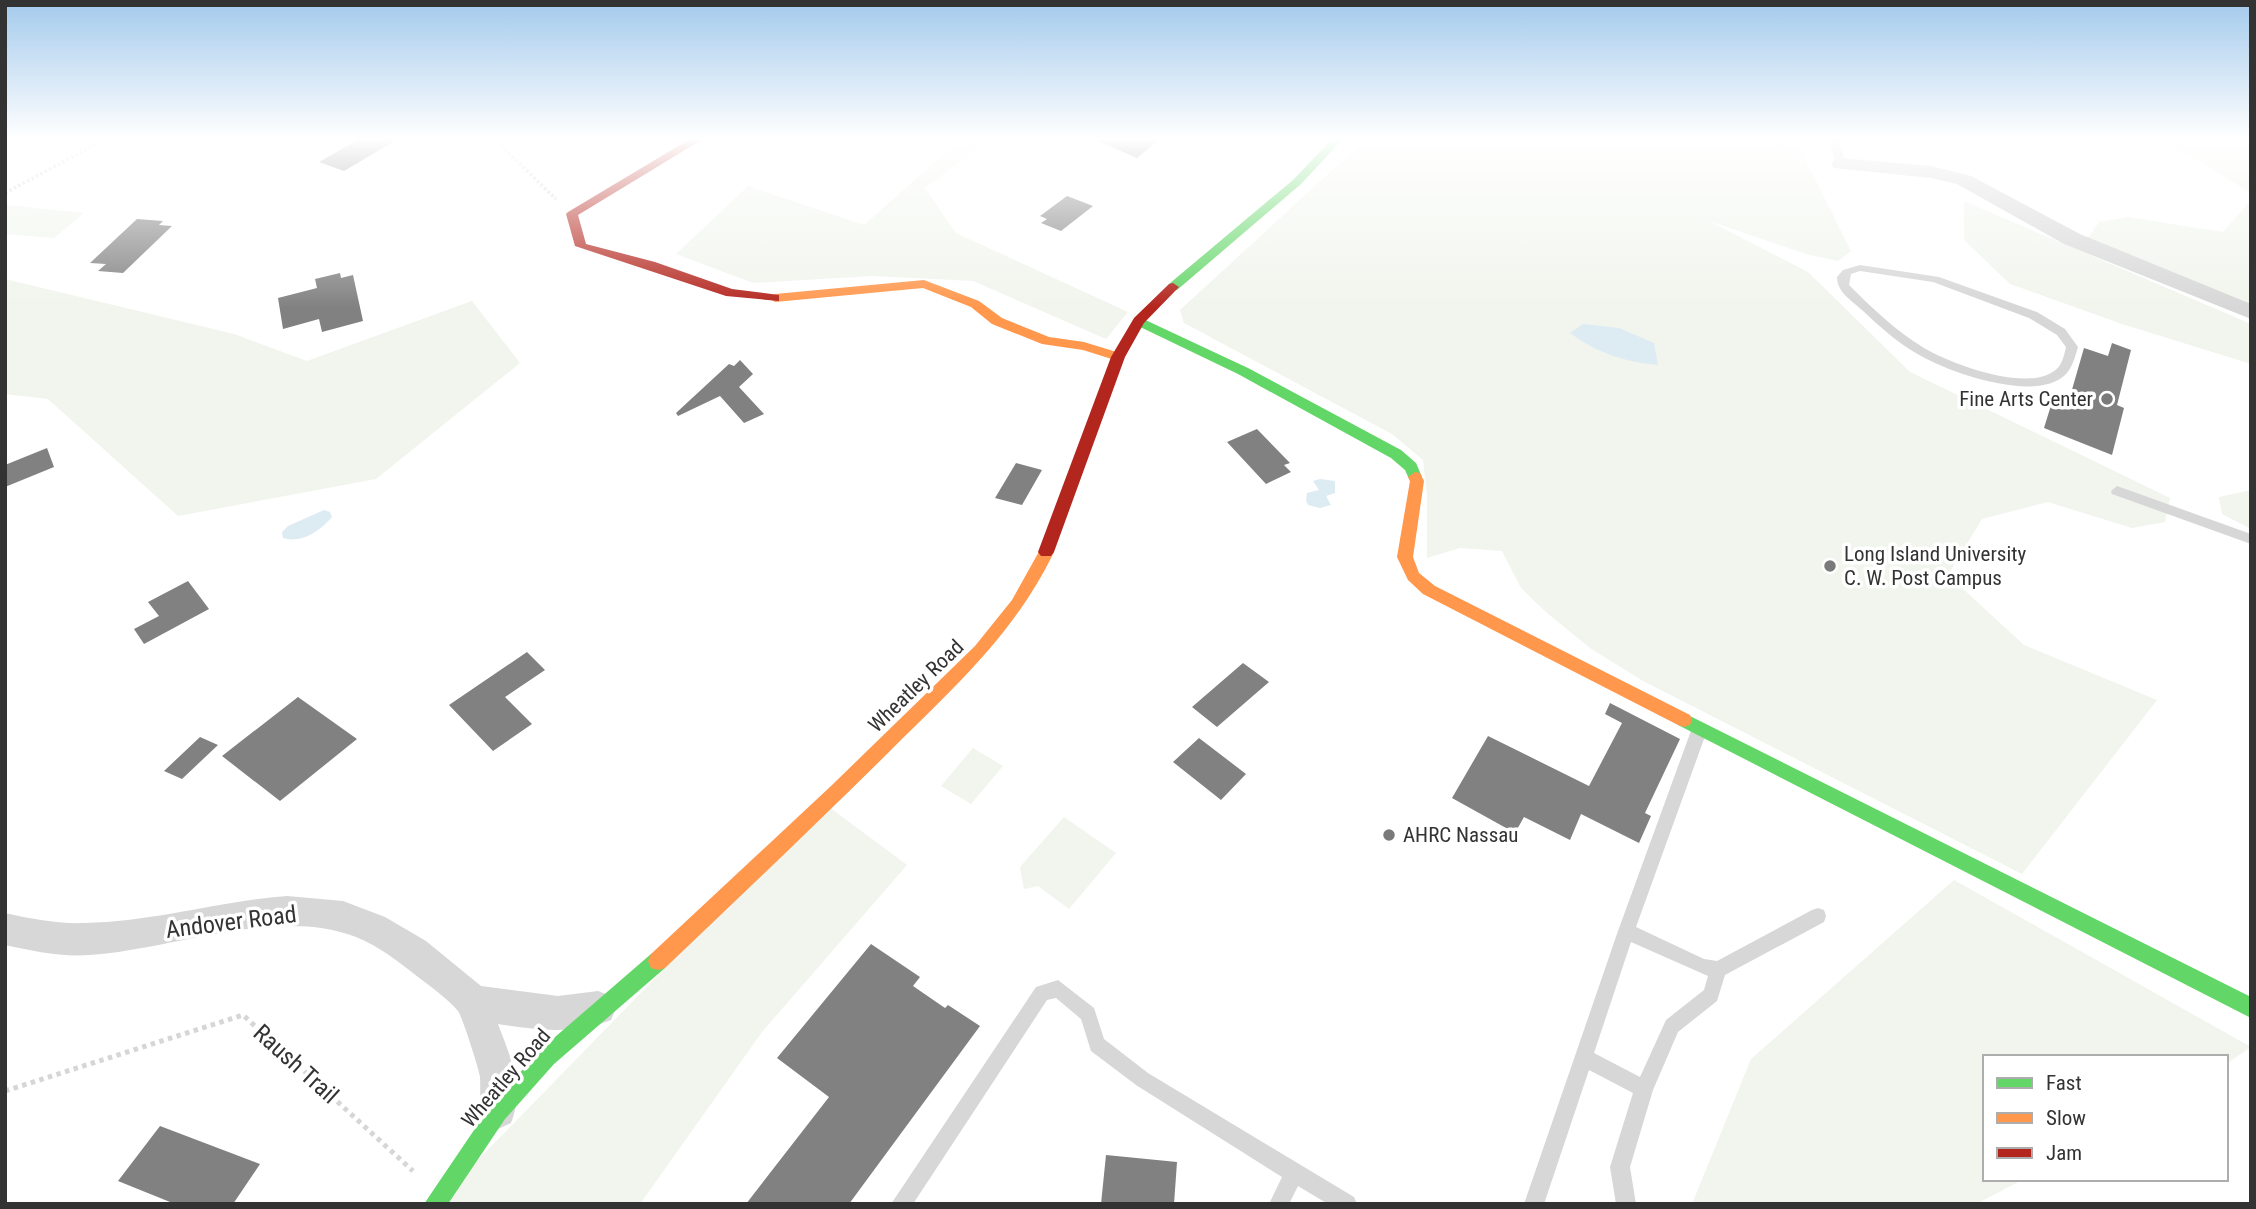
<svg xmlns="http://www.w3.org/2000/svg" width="2256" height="1209" font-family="'Roboto Condensed',sans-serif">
  <rect width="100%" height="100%" fill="#fff"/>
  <path fill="#f1f5ed" d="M 961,139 L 991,139 L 925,188 L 956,233 L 1128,312 L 1106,339 L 973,281 L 872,276 L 753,283 L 676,254 L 748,186 L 864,225 Z
    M 1366,139 L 1795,139 L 1851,251 L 1838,261 L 1806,254 L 1709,221 L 1808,272 L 1910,372 L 2170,498 L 2165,522 L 2132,528 L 2048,502 L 1982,519 L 1948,575 L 2024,645 L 2157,700 L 2022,874 L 1643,681 L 1590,648 L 1547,613 L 1521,588 L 1502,551 L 1460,548 L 1427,558 L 1427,495 L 1423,460 L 1392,434 L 1184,323 L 1180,310 Z
    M 2129,139 L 2251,139 L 2251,193 L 2180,149 Z
    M 2251,200 L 2251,307 L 2088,238 L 2099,222 L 2128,217 L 2223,232 Z
    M 1964,201 L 2251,324 L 2251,364 L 2122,324 L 2010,284 L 1964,240 Z
    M 7,205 L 84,213 L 54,238 L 5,234 Z
    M 5,279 L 234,334 L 307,361 L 472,301 L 520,363 L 376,479 L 178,516 L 48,399 L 5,394 Z
    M 2251,490 L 2251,529 L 2222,514 L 2219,497 Z
    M 973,748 L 1003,766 L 971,804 L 941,786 Z
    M 825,804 L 907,865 L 762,1032 L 640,1204 L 435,1204 Z
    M 1064,817 L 1116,853 L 1069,909 L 1038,886 L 1024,889 L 1020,867 Z
    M 1954,880 L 2251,1047 L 2226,1064 L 2226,1057 L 1985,1057 L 1985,1179 L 2024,1179 L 1976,1204 L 1692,1204 L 1751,1059 Z"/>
  <path fill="#ddebf3" d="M 1583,324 L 1619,328 L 1654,343 L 1658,365 C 1625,362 1597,353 1570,333 Z
    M 1320,479 L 1335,481 L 1335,493 L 1326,496 L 1331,505 L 1320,508 L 1308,505 L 1306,501 L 1307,493 L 1319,490 L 1313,481 Z
    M 324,510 L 330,512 L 332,517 C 321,530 302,544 283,538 L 282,532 L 288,526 Z"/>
  <path fill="#818181" d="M 359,139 L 398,139 L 344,171 L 319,162 Z
    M 1093,139 L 1160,139 L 1137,158 Z
    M 1067,196 L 1093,206 L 1061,231 L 1041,223 L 1047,219 L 1040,216 Z
    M 137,219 L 163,221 L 159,225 L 172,226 L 123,273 L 98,271 L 106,264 L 90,263 Z
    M 340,273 L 341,278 L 353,275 L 363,321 L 322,332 L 319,319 L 283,329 L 278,298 L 317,288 L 315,279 Z
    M 2112,343 L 2131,350 L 2117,405 L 2124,408 L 2112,455 L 2044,428 L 2052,402 L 2067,407 L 2084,348 L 2108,356 Z
    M 740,360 L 753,374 L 739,387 L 764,414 L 744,423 L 720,396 L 678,416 L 676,413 L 729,364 L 734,366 Z
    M 1257,429 L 1290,463 L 1284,465 L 1291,472 L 1266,484 L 1227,442 Z
    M 47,448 L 54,467 L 5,487 L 5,465 Z
    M 1016,463 L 1042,470 L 1022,505 L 995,498 Z
    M 188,581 L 209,609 L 144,644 L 134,629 L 159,616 L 148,602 Z
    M 527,652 L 545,670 L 505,697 L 532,724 L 493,751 L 449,705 Z
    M 1243,663 L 1269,682 L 1217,727 L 1192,707 Z
    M 298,697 L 357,739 L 280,801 L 222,756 Z
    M 1610,703 L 1680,739 L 1645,813 L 1651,816 L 1639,843 L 1581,814 L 1570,840 L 1524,817 L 1515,833 L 1452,798 L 1488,736 L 1589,786 L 1622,723 L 1605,714 Z
    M 200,737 L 218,745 L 182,779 L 164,771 Z
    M 1199,738 L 1246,774 L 1221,800 L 1173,762 Z
    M 871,944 L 920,977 L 913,986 L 945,1008 L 948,1005 L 980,1026 L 849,1204 L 746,1204 L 829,1097 L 777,1058 Z
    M 160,1126 L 260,1164 L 233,1204 L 175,1204 L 118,1181 Z
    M 1106,1155 L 1177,1162 L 1174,1204 L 1101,1204 Z"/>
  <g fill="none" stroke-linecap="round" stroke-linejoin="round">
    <path stroke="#d6d6d6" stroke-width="3.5" stroke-dasharray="2.5 2.5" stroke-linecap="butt" d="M 494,139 L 556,199
      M 5,193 L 106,139"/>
    <path stroke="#d6d6d6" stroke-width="5" stroke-dasharray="4.5 4.5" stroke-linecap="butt" d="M 5,1091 L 243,1015 L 413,1171"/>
    <path fill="#d7d7d7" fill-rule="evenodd" d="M 1828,139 L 1838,139 L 1846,164 L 1845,166 L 1836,164 Z
      M 1860,265 L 1939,277 L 2037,312 L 2065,329 L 2078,347 C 2075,357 2072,369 2064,376 C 2034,402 1951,373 1921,356 C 1899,344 1880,327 1862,310 C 1851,300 1837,292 1837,277 L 1843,270 ZM 1860,271 L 1933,282 L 2029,318 L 2057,335 L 2066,347 C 2064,356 2062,366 2054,371 C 2026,392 1951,364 1924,348 C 1896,331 1872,308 1849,285 L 1851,274 Z
      M 2117,486 L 2251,534 L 2251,544 L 2112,494 L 2111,491 Z
      M 1700,722 L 1705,724 L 1708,728 L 1636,927 L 1704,959 L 1717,961 L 1812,910 L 1818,908 L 1824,910 L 1826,916 L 1824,922 L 1725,975 L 1717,1001 L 1678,1032 L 1653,1090 L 1630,1167 L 1636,1204 L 1616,1204 L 1610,1167 L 1633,1093 L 1589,1070 L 1544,1204 L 1524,1204 L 1618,931 L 1692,728 L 1695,724 ZM 1631,942 L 1708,976 L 1704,990 L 1666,1020 L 1640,1077 L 1594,1053 Z
      M 1058,980 L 1094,1008 L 1104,1039 L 1148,1073 L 1354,1197 L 1357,1204 L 1328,1204 L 1298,1186 L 1289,1204 L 1269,1204 L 1282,1177 L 1136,1085 L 1091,1051 L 1081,1019 L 1056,998 L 1047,1000 L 913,1204 L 891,1204 L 1036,987 Z"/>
    <path fill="#d7d7d7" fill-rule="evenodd" d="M 1841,158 L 1931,166 L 1971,176 L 2080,234 L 2251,304 L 2251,319 L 2064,244 L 1957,184 L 1931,178 L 1834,168 L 1831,164 L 1834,160 Z
      M 287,896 L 343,901 L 385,917 L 426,941 L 481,986 L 558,996 L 598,991 L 611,996 L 616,1008 L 611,1020 C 574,1035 536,1030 498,1024 C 510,1056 525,1089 511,1123 L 498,1129 L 485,1123 C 478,1107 481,1094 480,1077 C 479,1069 462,1016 458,1011 C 449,1000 430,986 418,977 C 399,962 379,946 356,937 C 276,906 172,950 89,955 C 60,957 33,951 5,945 L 5,913 C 32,919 57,924 85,923 C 153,922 220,901 287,896 Z"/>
    <path fill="#63d668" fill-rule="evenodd" d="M 1332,139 L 1343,139 L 1301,184 L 1177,290 L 1169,290 L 1169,284 L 1293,180 Z
      M 1139,317 L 1248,368 L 1401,450 L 1416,463 L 1422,477 L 1420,481 L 1410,481 L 1405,470 L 1391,458 L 1238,374 L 1134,324 L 1134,318 Z
      M 1684,713 L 2251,997 L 2251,1018 L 1678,725 L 1676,720 L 1678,715 Z
      M 658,952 L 665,954 L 668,961 L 665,968 L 554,1064 L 505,1119 L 448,1204 L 424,1204 L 491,1105 L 540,1050 L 651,954 Z"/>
    <path fill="#ff974d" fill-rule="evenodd" d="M 924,280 L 979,301 L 1002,318 L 1049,337 L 1084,342 L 1123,354 L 1125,357 L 1118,361 L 1083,350 L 1042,344 L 992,324 L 971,307 L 923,288 L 775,302 L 769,298 L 775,294 Z
      M 1415,472 L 1420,473 L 1424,481 L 1413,557 L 1419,573 L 1435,586 L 1690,715 L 1692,720 L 1690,725 L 1684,727 L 1678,725 L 1423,594 L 1408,580 L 1397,557 L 1410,481 L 1408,477 Z
      M 1046,546 L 1054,552 C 1014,635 952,689 888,753 C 815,825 740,897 665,968 L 658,970 L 651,968 L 648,961 L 651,954 L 831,786 L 975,646 L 1012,600 L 1041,548 Z"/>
    <path fill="#b3261e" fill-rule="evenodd" d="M 690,139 L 703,139 L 578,215 L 586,244 L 655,262 L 732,289 L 779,295 L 779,301 L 726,296 L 575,246 L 566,214 L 568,212 Z
      M 1173,283 L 1179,287 L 1144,323 L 1125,357 L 1054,552 L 1051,556 L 1041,556 L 1038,552 L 1111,357 L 1134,318 L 1169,284 Z"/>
  </g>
  <linearGradient id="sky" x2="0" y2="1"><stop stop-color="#a3caec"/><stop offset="0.45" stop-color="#fff"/><stop offset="1" stop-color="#fff" stop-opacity="0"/></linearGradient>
  <rect width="2256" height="308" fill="url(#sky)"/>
  <g fill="#7a7a7a" stroke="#fff" stroke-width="2.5">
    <circle cx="2107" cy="399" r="7"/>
    <circle cx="1830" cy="566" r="7"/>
    <circle cx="1389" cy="835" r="7"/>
  </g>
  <g text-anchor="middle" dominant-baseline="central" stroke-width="7" stroke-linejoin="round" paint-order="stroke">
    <g font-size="21" fill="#333" stroke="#fff" text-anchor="start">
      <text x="2093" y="399" text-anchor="end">Fine Arts Center</text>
      <text x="1844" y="554">Long Island University<tspan x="1844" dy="24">C. W. Post Campus</tspan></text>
      <text x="1403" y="835">AHRC Nassau</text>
    </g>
    <g font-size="21" fill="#333" stroke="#fff">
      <text transform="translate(916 686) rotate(-44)">Wheatley Road</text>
      <text transform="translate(506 1078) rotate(-49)">Wheatley Road</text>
    </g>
    <g font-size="24" fill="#333" stroke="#fff">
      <text transform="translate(231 922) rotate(-7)">Andover Road</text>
      <text transform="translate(296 1064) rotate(42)">Raush Trail</text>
    </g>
  </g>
  <rect width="2256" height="1209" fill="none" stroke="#333333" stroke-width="14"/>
  <rect x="1983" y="1055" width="245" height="126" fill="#ffffff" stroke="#adadad" stroke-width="2"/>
  <rect x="1997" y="1078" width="35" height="10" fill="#63d668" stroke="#adadad" stroke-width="2"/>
  <text x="2046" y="1090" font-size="21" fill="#333333">Fast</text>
  <rect x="1997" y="1113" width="35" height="10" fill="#ff974d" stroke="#adadad" stroke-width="2"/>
  <text x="2046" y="1125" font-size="21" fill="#333333">Slow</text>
  <rect x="1997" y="1148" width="35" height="10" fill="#b3261e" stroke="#adadad" stroke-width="2"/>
  <text x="2046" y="1160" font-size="21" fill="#333333">Jam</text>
</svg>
